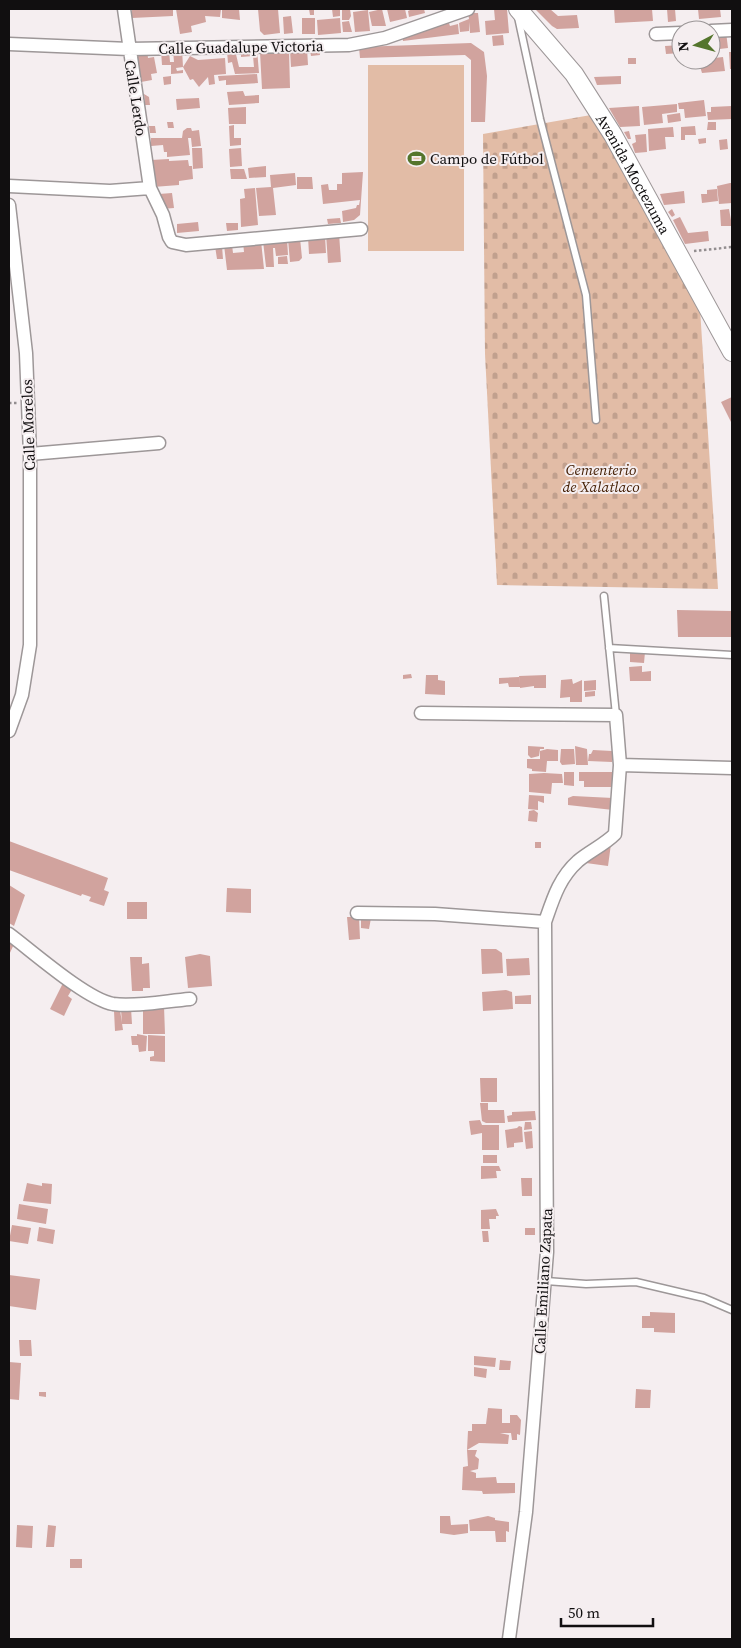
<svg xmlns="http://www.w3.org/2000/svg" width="741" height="1648" font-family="'Source Serif 4',serif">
  <defs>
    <pattern id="cemetery-stones" width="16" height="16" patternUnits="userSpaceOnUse" patternTransform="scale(1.25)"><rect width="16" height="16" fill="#e2bca6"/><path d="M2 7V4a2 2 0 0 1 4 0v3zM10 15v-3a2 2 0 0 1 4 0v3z" fill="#c1a08e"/></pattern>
  </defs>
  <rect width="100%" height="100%" fill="#f5eef0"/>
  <path fill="url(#cemetery-stones)" d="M 591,115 L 699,293 L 718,589 L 497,585 L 485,354 L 483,134 Z"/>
  <path fill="#e2bca6" d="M 368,65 L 464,65 L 464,251 L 368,251 Z"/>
  <path fill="#d1a39e" d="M 132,9 L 173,9 L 173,16 L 132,18 Z
    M 176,9 L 221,9 L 220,17 L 205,16 L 206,22 L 191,26 L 192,32 L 180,34 Z
    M 222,9 L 239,9 L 240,20 L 222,18 Z
    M 258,9 L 278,9 L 280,33 L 264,35 L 260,31 Z
    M 309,9 L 314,9 L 314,15 L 310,15 Z
    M 332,9 L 340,9 L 340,16 L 333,17 Z
    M 344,9 L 350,9 L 351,16 L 349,20 L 342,20 L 342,10 Z
    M 382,9 L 386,26 L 372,26 L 369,12 Z
    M 387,9 L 405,9 L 407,18 L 390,22 Z
    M 412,9 L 424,9 L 425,13 L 409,17 L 408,11 Z
    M 494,9 L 507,9 L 509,33 L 486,35 L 485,21 L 495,20 Z
    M 535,9 L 550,9 L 558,16 L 577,15 L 579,28 L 557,29 L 552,26 Z
    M 614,9 L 652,9 L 653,21 L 615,23 Z
    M 667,9 L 675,9 L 676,21 L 668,22 Z
    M 698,9 L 720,9 L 721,17 L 699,19 Z
    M 368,10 L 370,31 L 355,32 L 353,12 Z
    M 468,13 L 478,13 L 480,32 L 470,33 L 469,22 L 469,31 L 460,32 L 459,23 L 469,19 Z
    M 291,16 L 293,33 L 284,34 L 283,17 Z
    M 302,18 L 315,18 L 315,34 L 302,34 Z
    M 340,18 L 341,33 L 318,35 L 317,20 Z
    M 447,18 L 450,26 L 458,24 L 459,34 L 403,41 L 402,35 Z
    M 349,21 L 352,32 L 343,32 L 342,22 Z
    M 726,32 L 728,48 L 711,50 L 711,33 Z
    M 503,35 L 504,45 L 493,46 L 492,36 Z
    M 471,43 L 484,52 L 487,76 L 485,122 L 471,122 L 471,60 L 465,55 L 360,58 L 359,47 Z
    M 681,45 L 681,53 L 666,54 L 665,46 Z
    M 307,48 L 308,65 L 291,67 L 290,50 Z
    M 182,49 L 183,67 L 176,68 L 177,71 L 183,70 L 183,73 L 171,74 L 171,65 L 162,65 L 161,51 L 169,50 L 170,62 L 174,62 L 173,50 Z
    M 257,49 L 259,73 L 235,74 L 232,62 L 228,63 L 227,51 L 235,50 L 239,67 L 254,67 L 253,56 L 241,57 L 241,50 Z
    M 319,49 L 320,55 L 311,56 L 310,50 Z
    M 147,50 L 148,58 L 154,57 L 157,73 L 151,74 L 152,80 L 141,82 L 137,52 Z
    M 289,51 L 290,88 L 262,89 L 260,52 Z
    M 729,52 L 732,52 L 732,69 L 730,69 Z
    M 190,56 L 198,60 L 225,58 L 226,74 L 214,75 L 215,84 L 209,85 L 208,77 L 199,87 L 193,79 L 190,80 L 183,67 Z
    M 723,57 L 725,71 L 702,73 L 698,60 Z
    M 628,58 L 636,58 L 636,64 L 628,64 Z
    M 257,74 L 258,83 L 226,85 L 226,80 L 219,81 L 218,76 Z
    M 171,76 L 171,84 L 164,85 L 163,77 Z
    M 621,76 L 621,84 L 597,85 L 594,77 Z
    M 243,91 L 245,96 L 259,95 L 259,103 L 229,105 L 227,92 Z
    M 144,94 L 149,97 L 150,105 L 145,105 Z
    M 199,98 L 200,108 L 177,110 L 176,99 Z
    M 704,100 L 706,116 L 685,118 L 684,109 L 679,109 L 678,103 Z
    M 677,104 L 677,112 L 662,114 L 663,123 L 644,125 L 642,107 Z
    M 639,106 L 640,126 L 620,127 L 609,108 Z
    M 732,106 L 732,119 L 708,120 L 707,112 L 711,112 L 711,107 Z
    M 246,107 L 246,124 L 229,124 L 228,108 Z
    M 680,113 L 681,121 L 668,123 L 667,115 Z
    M 167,122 L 173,122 L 174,128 L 168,128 Z
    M 708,122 L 716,122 L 716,130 L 707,130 Z
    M 234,125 L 234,138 L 241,138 L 241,145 L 230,146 L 229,126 Z
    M 149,126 L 155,126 L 156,133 L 150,133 Z
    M 695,126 L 696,135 L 685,135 L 685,140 L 681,140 L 681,127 Z
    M 673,127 L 674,137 L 665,137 L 666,149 L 649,151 L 648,129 Z
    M 187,128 L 191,128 L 192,131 L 199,130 L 201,146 L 192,147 L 191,138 L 188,138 L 190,155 L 167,157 L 167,152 L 164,152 L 163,145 L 151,146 L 151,138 L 182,138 L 183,131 Z
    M 629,131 L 631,139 L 628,139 L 624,132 Z
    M 646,134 L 647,152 L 635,153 L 632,144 L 636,142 L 635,135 Z
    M 706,138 L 706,143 L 699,144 L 698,139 Z
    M 727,139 L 728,149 L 720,150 L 719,140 Z
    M 192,148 L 202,148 L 203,168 L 193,169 Z
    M 241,148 L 242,166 L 230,167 L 229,149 Z
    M 169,159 L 169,161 L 188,160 L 189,166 L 192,166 L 193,179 L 179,181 L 179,185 L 153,187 L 151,160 Z
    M 266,166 L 266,177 L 249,178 L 248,168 Z
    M 230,169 L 244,169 L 247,179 L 231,179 Z
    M 363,172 L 360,215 L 354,220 L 343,222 L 342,211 L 356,208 L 357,205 L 359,205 L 360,200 L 323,204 L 321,185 L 328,184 L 329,190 L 337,190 L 337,184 L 342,184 L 342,173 Z
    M 295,173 L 296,185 L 273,188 L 276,215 L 259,216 L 256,188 L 271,187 L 270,175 Z
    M 297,177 L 312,177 L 313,189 L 297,189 Z
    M 730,183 L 732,183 L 732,203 L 719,204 L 717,186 Z
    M 255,188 L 258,225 L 241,227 L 240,199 L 245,198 L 244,189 Z
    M 717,189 L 718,201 L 702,203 L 701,194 L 707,194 L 707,190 Z
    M 684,191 L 685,203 L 664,205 L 660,194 Z
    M 172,193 L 174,208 L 161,209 L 159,194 Z
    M 672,209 L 675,215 L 672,217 L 668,212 Z
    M 729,209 L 732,226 L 721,226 L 720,210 Z
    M 680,217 L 688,233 L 708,231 L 709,241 L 685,244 L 673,220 Z
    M 340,218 L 341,223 L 328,224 L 327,219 Z
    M 198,222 L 199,231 L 177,233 L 177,224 Z
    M 226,223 L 238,223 L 238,230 L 227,231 Z
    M 339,233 L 341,262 L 328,263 L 326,234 Z
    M 325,236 L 326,253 L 309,254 L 308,237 Z
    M 300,238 L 302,258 L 299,261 L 290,262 L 288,239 Z
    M 287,239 L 288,255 L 276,256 L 275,248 L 273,248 L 274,267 L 266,267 L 263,241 Z
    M 261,241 L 264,269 L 227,270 L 224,245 L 232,245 L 233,253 L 244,252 L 243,242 Z
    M 215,246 L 222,246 L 223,259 L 217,259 Z
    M 287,256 L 288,264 L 278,264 L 278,257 Z
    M 732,397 L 732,424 L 721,402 Z
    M 677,610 L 732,611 L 732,637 L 678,637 Z
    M 630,651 L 645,652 L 644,663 L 630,662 Z
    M 642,666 L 642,672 L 651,671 L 651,681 L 630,681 L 629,667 Z
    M 411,674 L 412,678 L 403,679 L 403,675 Z
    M 426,675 L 438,675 L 438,680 L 445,681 L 445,695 L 425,694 Z
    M 546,675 L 546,688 L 534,688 L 534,686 L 520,688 L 520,687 L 509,687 L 508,683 L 499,684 L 499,678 L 519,677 L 520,684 L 519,676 Z
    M 572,679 L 573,684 L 582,680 L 582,702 L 570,702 L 570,697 L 560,698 L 561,680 Z
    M 596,680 L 596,690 L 584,691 L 584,681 Z
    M 595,691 L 595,696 L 585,697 L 585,692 Z
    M 528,746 L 544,747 L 544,749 L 540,749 L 539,756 L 531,758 L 528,755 Z
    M 575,746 L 587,749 L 588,765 L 576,765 Z
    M 547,749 L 558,750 L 558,761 L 547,761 L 546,772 L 532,771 L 532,769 L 527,768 L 527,759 L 540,759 L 540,751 Z
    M 561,749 L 574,749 L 575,764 L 562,765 L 560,762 Z
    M 593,750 L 612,751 L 612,762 L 588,761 L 589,754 L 591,754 Z
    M 564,772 L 574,772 L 574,786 L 564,785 Z
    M 579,772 L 612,772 L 612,787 L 584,787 L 584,781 L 579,781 Z
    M 544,773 L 562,774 L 563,783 L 552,783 L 551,794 L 529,792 L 529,774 Z
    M 529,795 L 544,796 L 544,803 L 538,801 L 538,810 L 528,809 Z
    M 573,796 L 613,798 L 613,810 L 568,805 L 568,798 Z
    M 534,810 L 538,813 L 537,822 L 528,821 L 529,811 Z
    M 9,841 L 108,878 L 104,890 L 109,892 L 104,906 L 89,901 L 91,897 L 82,894 L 81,896 L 9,870 Z
    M 535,842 L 541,842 L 541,848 L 535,848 Z
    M 611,844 L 608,866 L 586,863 Z
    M 9,885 L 25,895 L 14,926 L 9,923 Z
    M 227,888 L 251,889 L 251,913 L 226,912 Z
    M 127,902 L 147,902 L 147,919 L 127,919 Z
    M 347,917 L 359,917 L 360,939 L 349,940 Z
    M 361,918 L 371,918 L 369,929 L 361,928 Z
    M 9,940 L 14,944 L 9,955 Z
    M 481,949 L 496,949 L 502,953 L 503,973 L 482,974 Z
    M 200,954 L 210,956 L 212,986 L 188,988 L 185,957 Z
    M 130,957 L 142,957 L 142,964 L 149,963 L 150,988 L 143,988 L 143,991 L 132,991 Z
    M 529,958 L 530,975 L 507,976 L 506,959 Z
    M 64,981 L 74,986 L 68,996 L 72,999 L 64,1016 L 50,1009 Z
    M 506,990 L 512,992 L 513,1009 L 483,1011 L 482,992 Z
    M 531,995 L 531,1004 L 515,1004 L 515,996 Z
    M 143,1006 L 164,1006 L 165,1034 L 143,1034 Z
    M 131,1008 L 132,1024 L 122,1024 L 121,1009 Z
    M 120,1010 L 123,1030 L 115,1031 L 114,1011 Z
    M 137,1034 L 147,1036 L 146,1051 L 139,1052 L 138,1045 L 132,1045 L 131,1036 L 137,1036 Z
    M 148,1035 L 165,1036 L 165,1062 L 150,1061 L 150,1057 L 154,1056 L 154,1051 L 148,1051 Z
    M 480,1078 L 497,1078 L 497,1102 L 481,1102 Z
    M 480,1103 L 488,1103 L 488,1110 L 504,1110 L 505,1123 L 486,1123 L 482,1121 Z
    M 535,1111 L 536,1120 L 508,1122 L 507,1116 L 512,1115 L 512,1112 Z
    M 480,1120 L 482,1125 L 499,1125 L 499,1150 L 482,1150 L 482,1133 L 471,1135 L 469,1121 Z
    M 525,1122 L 531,1122 L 532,1129 L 524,1130 Z
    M 519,1126 L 522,1127 L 523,1142 L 514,1143 L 514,1147 L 507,1148 L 505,1130 L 517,1128 Z
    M 532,1131 L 533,1148 L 526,1149 L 524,1132 Z
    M 483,1155 L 497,1155 L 497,1163 L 483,1163 Z
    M 481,1166 L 499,1166 L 501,1171 L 496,1171 L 497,1178 L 481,1179 Z
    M 521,1178 L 532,1178 L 532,1196 L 522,1196 Z
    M 27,1183 L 42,1186 L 42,1183 L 52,1184 L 51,1204 L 23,1201 Z
    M 19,1204 L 48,1209 L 46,1224 L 17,1219 Z
    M 496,1209 L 499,1216 L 496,1216 L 496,1219 L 489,1219 L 490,1229 L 481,1229 L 481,1210 Z
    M 12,1225 L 31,1228 L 28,1244 L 9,1241 Z
    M 39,1227 L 55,1230 L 53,1244 L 37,1241 Z
    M 525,1228 L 535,1228 L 535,1235 L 525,1235 Z
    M 482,1231 L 488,1231 L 489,1242 L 483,1242 Z
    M 9,1275 L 40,1279 L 36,1310 L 9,1306 Z
    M 650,1312 L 675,1313 L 675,1333 L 654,1332 L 654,1328 L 642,1328 L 642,1316 L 650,1316 Z
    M 19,1340 L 31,1340 L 32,1356 L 20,1356 Z
    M 474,1356 L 496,1358 L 495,1367 L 474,1365 Z
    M 500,1360 L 511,1361 L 510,1370 L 499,1370 Z
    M 9,1362 L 21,1363 L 19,1400 L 9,1399 Z
    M 474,1367 L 487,1369 L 486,1378 L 474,1376 Z
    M 636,1389 L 651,1390 L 650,1408 L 635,1408 Z
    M 39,1392 L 46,1392 L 46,1397 L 39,1396 Z
    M 488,1408 L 502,1409 L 502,1423 L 510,1423 L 510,1415 L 517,1415 L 521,1420 L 520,1435 L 517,1434 L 517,1440 L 512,1440 L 511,1433 L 500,1433 L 509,1435 L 508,1444 L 479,1443 L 467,1450 L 468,1431 L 472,1431 L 472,1424 L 486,1424 Z
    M 467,1450 L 477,1450 L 475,1456 L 479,1459 L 478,1469 L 470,1471 L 476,1473 L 476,1478 L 496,1477 L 497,1483 L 515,1483 L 515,1493 L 483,1494 L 482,1491 L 462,1490 L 463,1467 L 468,1466 Z
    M 440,1516 L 450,1516 L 451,1525 L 468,1524 L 468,1533 L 454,1535 L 440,1533 Z
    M 488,1516 L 495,1518 L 495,1520 L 509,1522 L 509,1532 L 506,1531 L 506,1542 L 496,1542 L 495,1531 L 470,1531 L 469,1520 Z
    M 17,1525 L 33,1526 L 32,1548 L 16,1547 Z
    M 48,1525 L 56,1526 L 54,1547 L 46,1547 Z
    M 70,1559 L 82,1559 L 82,1568 L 70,1568 Z"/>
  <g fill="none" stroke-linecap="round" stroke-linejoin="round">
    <defs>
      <path id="lane" d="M 518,17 L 540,119 L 586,295 L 596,420
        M 604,596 L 616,715
        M 609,648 L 732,655
        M 546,1281 L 586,1284 L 636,1282 L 704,1298 L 732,1310"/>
      <path id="street" d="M 124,9 L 150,188 L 163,215 L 169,237 L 172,242 L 186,245 L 361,229
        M 711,31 L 732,30
        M 656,34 L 681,33
        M 9,44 L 129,49 L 349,45 L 385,38 L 468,9
        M 9,186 L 110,191 L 150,188
        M 9,205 L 26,353 L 30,454 L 30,645 L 22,695 L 9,731
        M 30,454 L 159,443
        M 421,713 L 616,715 L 620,765 L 615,834 C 604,845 590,851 578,861 C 559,878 553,899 545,922 L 547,1252 L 526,1512 L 509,1639
        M 620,765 L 732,768
        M 357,913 L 435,914 L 545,922
        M 9,934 C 32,951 86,999 113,1004 C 137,1007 166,1001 190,999"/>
      <g id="secondary">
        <path id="s1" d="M 518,9 L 574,74 L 613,135 L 732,352"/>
      </g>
    </defs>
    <use href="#lane" stroke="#9d9798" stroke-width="9"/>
    <use href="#street" stroke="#9d9798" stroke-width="15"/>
    <use href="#secondary" stroke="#9d9798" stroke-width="20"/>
    <path stroke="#928d8f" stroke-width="2.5" stroke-dasharray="2.5 2.5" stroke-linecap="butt" d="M 694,251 L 732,247
      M 9,403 L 17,403"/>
    <use href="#lane" stroke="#fff" stroke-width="6"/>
    <use href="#street" stroke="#fff" stroke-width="12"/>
    <use href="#secondary" stroke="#fff" stroke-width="18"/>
  </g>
  <defs>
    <symbol id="stadium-bare" viewBox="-9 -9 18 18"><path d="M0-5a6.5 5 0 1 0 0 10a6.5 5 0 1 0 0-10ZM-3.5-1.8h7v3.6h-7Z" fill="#54752c" stroke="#f5eef0" stroke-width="2.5" paint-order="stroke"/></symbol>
  </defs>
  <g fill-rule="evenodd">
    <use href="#stadium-bare" x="404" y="146" width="25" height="25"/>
  </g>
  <g text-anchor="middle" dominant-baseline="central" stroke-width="4" stroke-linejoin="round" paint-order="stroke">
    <g font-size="15" fill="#110f10" stroke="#f5eef0">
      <text transform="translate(241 47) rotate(-1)">Calle Guadalupe Victoria</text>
      <text transform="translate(136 98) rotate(81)">Calle Lerdo</text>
      <text stroke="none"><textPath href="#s1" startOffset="202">Avenida Moctezuma</textPath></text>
      <text transform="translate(28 425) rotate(-92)">Calle Morelos</text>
      <text transform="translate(543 1281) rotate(-87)">Calle Emiliano Zapata</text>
    </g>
    <g font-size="15" fill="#110f10" stroke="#f5eef0" text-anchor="start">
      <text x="430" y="158">Campo de Fútbol</text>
    </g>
    <g font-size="15" font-style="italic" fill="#462106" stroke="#f5eef0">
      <text x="601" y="469">Cementerio<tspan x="601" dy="17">de Xalatlaco</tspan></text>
    </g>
  </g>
  <rect width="741" height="1648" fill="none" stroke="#110f10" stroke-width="20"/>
  <g transform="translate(696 45) rotate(264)"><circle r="24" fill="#f5eef0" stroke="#9a9596"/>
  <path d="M0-4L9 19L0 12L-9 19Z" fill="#54752c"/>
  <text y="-8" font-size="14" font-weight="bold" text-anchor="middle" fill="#110f10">N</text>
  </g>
  <path d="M561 1618v8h92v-8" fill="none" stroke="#110f10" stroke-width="2.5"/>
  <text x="568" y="1618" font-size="15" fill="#110f10" stroke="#f5eef0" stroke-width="4" paint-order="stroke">50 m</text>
</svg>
